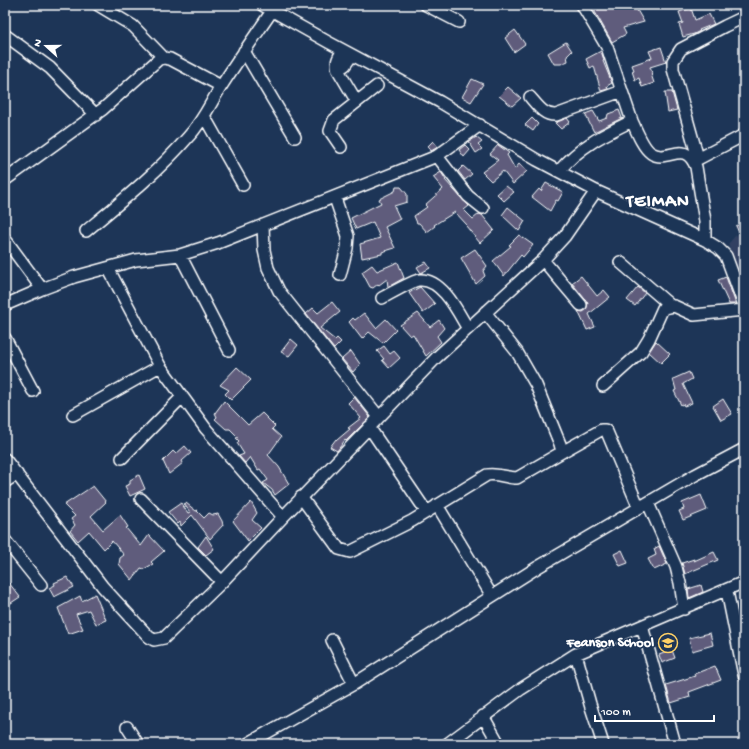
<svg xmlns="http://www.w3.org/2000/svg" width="749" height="749" font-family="'Gochi Hand',sans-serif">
  <rect width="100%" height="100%" fill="#1d3557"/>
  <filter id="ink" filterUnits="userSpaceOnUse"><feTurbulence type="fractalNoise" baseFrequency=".025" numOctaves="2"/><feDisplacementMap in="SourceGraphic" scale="8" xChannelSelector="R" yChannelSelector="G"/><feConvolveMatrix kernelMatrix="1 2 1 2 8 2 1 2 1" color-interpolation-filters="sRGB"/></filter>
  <g filter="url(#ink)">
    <path fill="#304162" d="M 744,231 L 744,284 L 728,244 L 736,235 Z"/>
    <path fill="#5e5c7c" stroke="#fff" d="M 591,5 L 634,5 L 644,22 L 623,28 L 626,34 L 612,42 Z
      M 691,8 L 695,20 L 709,14 L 714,24 L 699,30 L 700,31 L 694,34 L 683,37 L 679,24 L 683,23 L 679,12 Z
      M 515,30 L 525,44 L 514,52 L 505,38 Z
      M 566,42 L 572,51 L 567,56 L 568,61 L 561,64 L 554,64 L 548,53 Z
      M 661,47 L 666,62 L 650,67 L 652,73 L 651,74 L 654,83 L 642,87 L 639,78 L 635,80 L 632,71 L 634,70 L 632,65 L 652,58 L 649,51 Z
      M 601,51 L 604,60 L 603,61 L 612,83 L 607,86 L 608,89 L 601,91 L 594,66 L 590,68 L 586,59 Z
      M 472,79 L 483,84 L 471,102 L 462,97 Z
      M 508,87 L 521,98 L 512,106 L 499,96 Z
      M 665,92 L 672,92 L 677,110 L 668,112 Z
      M 619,110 L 622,118 L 594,132 L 585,114 L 593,111 L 599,121 L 607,118 L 608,114 Z
      M 532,118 L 538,124 L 533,131 L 525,125 Z
      M 567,118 L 570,122 L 561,129 L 555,123 Z
      M 476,137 L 482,142 L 478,145 L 482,149 L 476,153 L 469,142 Z
      M 433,141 L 438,147 L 431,151 L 428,146 Z
      M 465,145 L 470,150 L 464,157 L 459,150 Z
      M 498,145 L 509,153 L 507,155 L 515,169 L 519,164 L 527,171 L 513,184 L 503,171 L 491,181 L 482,172 L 498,160 L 490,154 Z
      M 463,166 L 472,174 L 465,180 L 458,171 Z
      M 441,172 L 446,180 L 445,180 L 463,200 L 469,206 L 464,210 L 473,219 L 479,214 L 482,215 L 494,230 L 480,243 L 466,226 L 467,225 L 455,212 L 434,225 L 435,226 L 427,232 L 419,223 L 417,223 L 414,216 L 427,207 L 425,205 L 443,189 L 433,177 Z
      M 546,183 L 563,192 L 558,201 L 556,200 L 550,211 L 532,197 L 539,189 L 541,191 Z
      M 506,186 L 514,192 L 504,201 L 497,194 Z
      M 396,187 L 401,187 L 407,194 L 407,202 L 394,206 L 400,219 L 385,227 L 395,248 L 382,252 L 382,254 L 362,258 L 360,244 L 380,238 L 373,222 L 356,229 L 351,218 L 381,203 L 379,199 L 395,191 Z
      M 508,207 L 525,221 L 519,231 L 502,215 Z
      M 744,222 L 744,244 L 736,226 Z
      M 519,235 L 533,245 L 523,257 L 521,255 L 504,276 L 493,261 L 511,246 L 509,245 Z
      M 475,249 L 487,266 L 483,271 L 485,276 L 476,284 L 461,258 Z
      M 398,262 L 404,278 L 388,287 L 387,279 L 379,285 L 378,284 L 373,288 L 370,287 L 362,272 L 372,265 L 377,271 Z
      M 426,262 L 430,268 L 421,273 L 417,267 Z
      M 581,276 L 597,296 L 604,290 L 610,297 L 589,314 L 595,327 L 587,330 L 578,311 L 583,312 L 586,310 L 588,303 L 572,283 Z
      M 726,277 L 736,304 L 729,304 L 718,280 Z
      M 420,287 L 435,304 L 423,313 L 409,293 Z
      M 638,287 L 645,293 L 635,306 L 627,300 Z
      M 332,302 L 340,312 L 320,328 L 335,340 L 337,338 L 341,342 L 334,349 L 306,314 L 313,308 L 318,313 Z
      M 364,313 L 376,328 L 386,319 L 396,330 L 383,343 L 369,332 L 362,339 L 349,322 L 353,318 L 355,320 Z
      M 418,313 L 430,327 L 439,320 L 444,328 L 437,336 L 441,342 L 426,356 L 413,334 L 410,336 L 400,325 Z
      M 291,339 L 298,345 L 289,356 L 281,352 Z
      M 656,341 L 670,354 L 661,363 L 649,352 Z
      M 384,346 L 390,354 L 394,351 L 400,358 L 389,368 L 382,360 L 384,359 L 377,351 Z
      M 351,351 L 360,364 L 353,372 L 342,359 Z
      M 237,367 L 251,380 L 231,400 L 225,394 L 229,390 L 220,385 Z
      M 689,372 L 692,379 L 683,384 L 692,403 L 684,406 L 683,404 L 681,405 L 674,391 L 676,390 L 673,379 Z
      M 354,397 L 370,417 L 346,441 L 345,440 L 337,451 L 330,447 L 336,439 L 337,440 L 350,429 L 348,428 L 361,418 L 348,403 Z
      M 723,399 L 732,414 L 721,420 L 713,406 Z
      M 224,401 L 248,425 L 262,413 L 275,426 L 272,429 L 281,437 L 268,455 L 279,467 L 289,484 L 275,495 L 272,490 L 263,483 L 268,480 L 260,469 L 258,470 L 250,457 L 245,463 L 239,456 L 244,454 L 237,443 L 239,441 L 236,438 L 238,437 L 230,429 L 226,429 L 215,419 L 217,417 L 215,413 Z
      M 185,446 L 191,453 L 182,461 L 183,463 L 169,474 L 163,461 L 173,451 L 176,454 Z
      M 139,475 L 145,489 L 130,496 L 125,486 L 130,484 L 130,480 Z
      M 93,486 L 106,502 L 91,516 L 103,530 L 120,515 L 128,527 L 126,528 L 141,546 L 149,535 L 164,551 L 151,562 L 153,564 L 144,569 L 141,568 L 132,580 L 119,564 L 120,558 L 124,555 L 112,541 L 104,549 L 89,531 L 78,541 L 70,531 L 75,525 L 71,519 L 75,516 L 64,505 Z
      M 701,495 L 707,510 L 683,520 L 679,511 L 684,509 L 682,503 Z
      M 251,502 L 257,513 L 252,520 L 261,528 L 248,541 L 233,521 Z
      M 181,503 L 188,513 L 190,512 L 184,504 L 186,503 L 196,511 L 198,510 L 197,511 L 204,518 L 209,513 L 213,515 L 218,514 L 222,521 L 223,525 L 210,539 L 192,515 L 181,526 L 180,522 L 178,524 L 168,512 Z
      M 206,536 L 214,549 L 206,555 L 198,547 Z
      M 659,546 L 667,564 L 654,570 L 648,559 L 656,555 L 654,549 Z
      M 622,550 L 628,563 L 620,566 L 614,554 Z
      M 714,552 L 718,560 L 685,574 L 682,563 L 694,559 L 694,561 Z
      M 67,577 L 74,587 L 54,597 L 49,588 L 55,585 L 54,583 Z
      M 9,583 L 20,597 L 5,607 L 5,586 Z
      M 701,585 L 703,592 L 689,598 L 688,589 Z
      M 95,594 L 106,620 L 96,624 L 89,610 L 76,614 L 83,629 L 68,634 L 58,608 L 80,596 L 82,601 Z
      M 710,633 L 713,645 L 692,651 L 689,638 Z
      M 672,650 L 675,658 L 662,663 L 659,655 Z
      M 715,666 L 721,680 L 689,692 L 690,697 L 671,703 L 666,685 L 695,676 L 694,674 Z"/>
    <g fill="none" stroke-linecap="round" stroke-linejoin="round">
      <defs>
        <path id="minor" d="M 98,5 L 133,26 L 164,58
          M 262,5 L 328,42 L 440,102 L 537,160 L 596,191 L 705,240 L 718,248 L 726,256 L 744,305
          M 426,5 L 459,22
          M 582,5 L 607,47 L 632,121 C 636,130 643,148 651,153 C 668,164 684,138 696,167 L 705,221 L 705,240
          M 5,35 L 50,68 L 96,115
          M 343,50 C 339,57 335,62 338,70 L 345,65 L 352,55
          M 244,51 L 295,137
          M 338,70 L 357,102
          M 530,97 C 537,105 544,116 556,115 L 622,91
          M 204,116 L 243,185
          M 341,147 L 330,131 L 334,120 L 377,86
          M 437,156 L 468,196 L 483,208
          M 698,158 L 673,69 L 673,61 L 681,49 L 725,26 L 744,17
          M 694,161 L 744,135
          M 559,171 C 580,146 603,135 632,121
          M 5,180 L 103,109 L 159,59 L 164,58 L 170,59 L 221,86
          M 335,198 L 348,236 L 347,248 L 340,275
          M 263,225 L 264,250 L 268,268 L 279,291 L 379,417
          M 86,231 C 122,201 159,171 189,136 C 203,121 211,102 222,85 C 238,60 255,36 272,11
          M 5,239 L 42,289
          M 180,255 L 229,350
          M 543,260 L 581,305
          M 620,262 L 671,306
          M 108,268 L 160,366 L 206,429 L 283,517
          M 382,298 C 388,295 414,280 419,280 C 442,278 458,312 468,329
          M 5,305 L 42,289 L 74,277 L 136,260 L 180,255 L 218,243 L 437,156 L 480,125
          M 5,338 L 33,391
          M 603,386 L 641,352 L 649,339 L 663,308 L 674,306 L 694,315 L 744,310
          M 73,415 L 160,366
          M 369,427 L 426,511
          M 562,452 L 601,430 L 605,430 L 607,432 L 639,508
          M 122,458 L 182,397
          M 5,459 L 103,587 L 149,637 L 154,640 L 164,638 L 222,582 L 283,517 L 437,357 L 543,260 L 565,236 L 596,191
          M 5,482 L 17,474
          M 301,497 L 339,549 L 350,552 L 412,521 L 487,475 C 497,473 506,478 517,478 L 562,452 L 560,444 L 536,385 L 517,352 L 485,312
          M 141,499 L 222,582
          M 648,503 L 676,567 L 680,583 L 684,609
          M 437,505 L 492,596
          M 5,540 L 41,585
          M 727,591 L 744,675
          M 642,626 L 675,744
          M 332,640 L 354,684
          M 576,654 L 590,704 L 603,744
          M 483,716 L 499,744
          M 127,727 L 138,744
          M 247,744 L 354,684 L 538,567 L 695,475 L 744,449
          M 447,744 L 521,689 L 576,654 L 744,582"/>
      </defs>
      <use href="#minor" stroke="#fff" stroke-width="14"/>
      <use href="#minor" stroke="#1d3557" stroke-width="11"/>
    </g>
  </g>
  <defs>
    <symbol id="school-ring" viewBox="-11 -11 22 22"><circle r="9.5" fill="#1d3557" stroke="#ffd166" stroke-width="1.5"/><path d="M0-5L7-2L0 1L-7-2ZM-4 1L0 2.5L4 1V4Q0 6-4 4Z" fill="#ffd166"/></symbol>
  </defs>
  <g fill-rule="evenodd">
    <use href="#school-ring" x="657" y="632" width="22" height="22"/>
  </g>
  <g text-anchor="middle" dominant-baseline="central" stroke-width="3" stroke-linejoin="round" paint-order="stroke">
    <g font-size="14" font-weight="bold" fill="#fff" stroke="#1d3557" text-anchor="end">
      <text x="654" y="643">Feanson School</text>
    </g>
    <g font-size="18" font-weight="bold" letter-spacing="1" fill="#fff" stroke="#1d3557">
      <text x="658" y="202">TEIMAN</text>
    </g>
  </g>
  <rect width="749" height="749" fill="none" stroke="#1d3557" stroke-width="20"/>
  <rect x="10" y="10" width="729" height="729" fill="none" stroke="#fff" stroke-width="1.5" filter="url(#ink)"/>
  <g transform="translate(46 46) rotate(291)" stroke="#1d3557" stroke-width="3" paint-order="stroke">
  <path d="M0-3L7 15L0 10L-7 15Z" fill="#ffffff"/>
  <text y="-6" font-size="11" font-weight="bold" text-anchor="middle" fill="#ffffff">N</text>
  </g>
  <path d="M595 715v6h119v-6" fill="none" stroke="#ffffff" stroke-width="2"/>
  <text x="601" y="715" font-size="12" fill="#ffffff" stroke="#1d3557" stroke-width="3" paint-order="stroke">100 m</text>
</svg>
